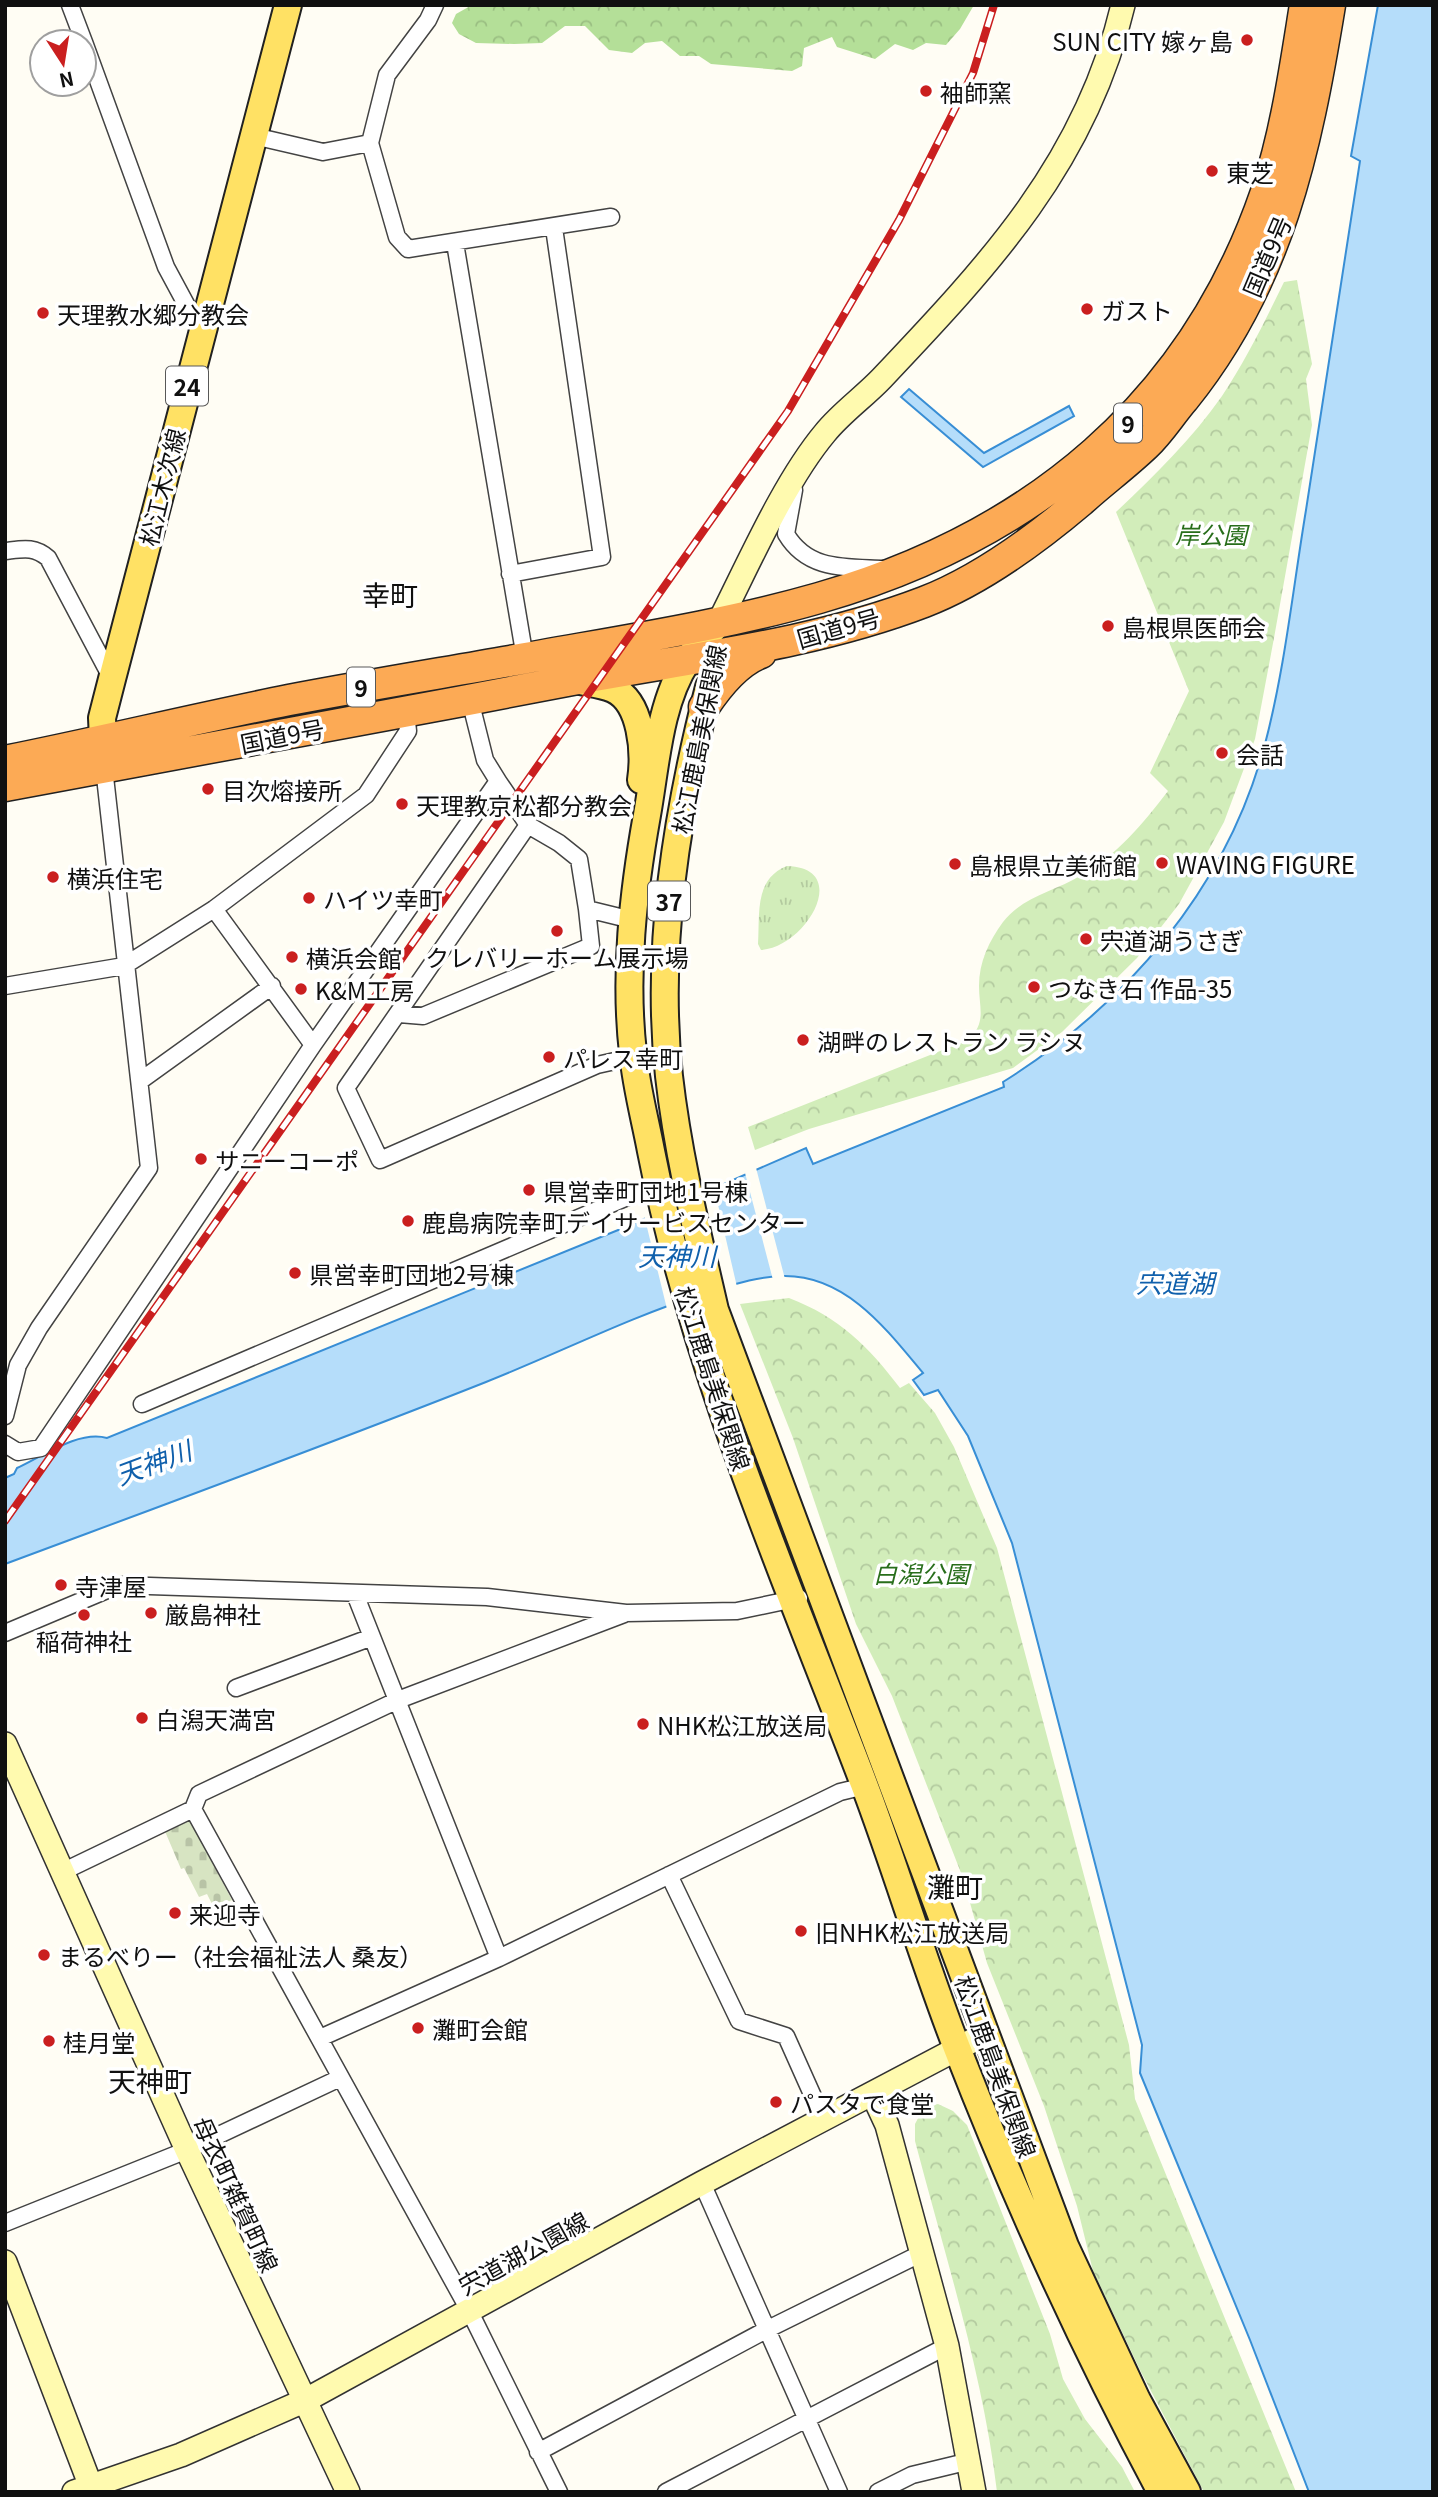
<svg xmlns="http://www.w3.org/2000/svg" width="1438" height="2497" font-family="Georgia,'Noto Sans JP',serif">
  <defs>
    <pattern id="grass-tufts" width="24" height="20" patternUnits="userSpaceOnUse" patternTransform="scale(1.75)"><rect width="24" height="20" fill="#d2edba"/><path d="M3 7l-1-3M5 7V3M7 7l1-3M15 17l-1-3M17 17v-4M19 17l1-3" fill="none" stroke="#b3ca9f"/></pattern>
    <pattern id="forest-crowns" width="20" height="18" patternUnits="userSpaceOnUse" patternTransform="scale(1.75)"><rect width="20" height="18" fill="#b4df98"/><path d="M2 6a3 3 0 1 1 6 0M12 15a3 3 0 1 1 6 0" fill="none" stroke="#9abe82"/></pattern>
    <pattern id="cemetery-stones" width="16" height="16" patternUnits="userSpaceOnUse" patternTransform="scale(1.75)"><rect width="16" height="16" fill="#d7e4c2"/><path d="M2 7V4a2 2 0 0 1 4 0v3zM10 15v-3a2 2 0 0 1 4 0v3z" fill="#b8c3a6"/></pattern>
    <pattern id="park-crowns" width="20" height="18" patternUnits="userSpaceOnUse" patternTransform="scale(1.75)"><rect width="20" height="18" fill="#d2edba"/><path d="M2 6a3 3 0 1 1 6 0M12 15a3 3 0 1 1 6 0" fill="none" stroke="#b3ca9f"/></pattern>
  </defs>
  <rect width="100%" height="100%" fill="#fffdf4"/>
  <path fill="url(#grass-tufts)" d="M 787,866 C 853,868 805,948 761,950 L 758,944 C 760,914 754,879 787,866 Z"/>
  <path fill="url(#forest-crowns)" d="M 472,5 L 974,5 L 960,29 L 946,45 L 926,43 L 913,50 L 895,44 L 875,59 L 837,47 L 832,37 L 804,48 L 802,66 L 792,71 L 711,64 L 699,56 L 680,56 L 662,41 L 645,43 L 632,53 L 609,50 L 585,26 L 565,26 L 542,43 L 514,44 L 476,43 L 459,34 L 452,23 L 456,14 Z"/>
  <path fill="url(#cemetery-stones)" d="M 185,1819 L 190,1821 L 232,1900 L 214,1908 L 207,1894 L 199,1897 L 184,1868 L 181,1869 L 164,1829 Z"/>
  <path fill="url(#park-crowns)" d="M 1297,280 L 1312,364 L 1306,379 L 1312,425 L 1274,638 L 1255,739 L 1224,822 L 1179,904 L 1137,958 L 1062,1032 L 1013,1068 L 809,1129 L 755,1150 L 748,1127 L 968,1040 C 987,1023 979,1008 979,986 C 979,962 989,941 1003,922 C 1022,897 1055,891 1080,876 C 1118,854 1142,825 1168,791 L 1150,773 L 1189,691 L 1116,512 C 1154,476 1192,439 1222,396 C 1246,360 1265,321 1284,282 Z
    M 789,1298 C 839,1317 869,1347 900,1388 L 909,1383 L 935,1413 L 954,1447 L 997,1548 L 1129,2045 L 1135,2099 L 1296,2492 L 1204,2492 L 1141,2372 L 1093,2271 L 1077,2206 L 1044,2106 L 987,1963 L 963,1878 L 892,1696 L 856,1624 L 793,1438 L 740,1304 Z
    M 938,2104 L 953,2111 L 967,2125 L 1050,2334 L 1063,2379 L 1085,2419 L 1122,2467 L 1135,2492 L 997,2492 C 983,2373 945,2256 915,2141 L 915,2124 L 924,2107 Z"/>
  <path fill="#b5ddfa" stroke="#388ed5" stroke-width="2" d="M 1378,5 L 1433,5 L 1433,2492 L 1309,2492 L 1250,2340 L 1140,2073 L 1142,2045 L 1012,1543 L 968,1436 L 938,1390 L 924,1395 L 913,1380 L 923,1373 C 887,1330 847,1276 785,1276 C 757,1276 729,1286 702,1294 C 628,1318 559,1353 486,1382 C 327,1445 166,1504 5,1564 L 5,1478 L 14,1474 L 17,1468 C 43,1456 79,1430 107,1438 L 628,1226 L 806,1148 L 813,1164 L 1004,1087 L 1003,1082 C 1126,1005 1227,888 1265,744 C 1285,668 1293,588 1306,510 C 1324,394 1342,277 1360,161 L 1351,156 Z
    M 909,389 L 984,453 L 1069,406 L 1074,416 L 983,467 L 901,397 Z"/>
  <path fill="#fffdf4" d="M 755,1164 L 785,1279 L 773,1280 L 744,1169 Z
    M 713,1183 L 737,1287 L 667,1309 L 644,1215 Z"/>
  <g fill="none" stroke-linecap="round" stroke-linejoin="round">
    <defs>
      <path id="street" d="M 70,5 L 84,42
        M 84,42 L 166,267 L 201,332
        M 254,136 L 323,152 L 370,143 L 397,237 L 408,249 L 611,217
        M 370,143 L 387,75 L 428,20 L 435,5
        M 455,243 L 525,658
        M 794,490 L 786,534 C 808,571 845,567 884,569
        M 5,551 C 23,549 34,546 48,558 L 112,679
        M 510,574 L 602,557 L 554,228
        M 470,700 L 485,760 L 498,781
        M 214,909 L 313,1045
        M 632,920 L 587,909 L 579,859 L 559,843 L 528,825 L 346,1088 L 380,1160 L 597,1065 L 633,1057
        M 5,986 L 124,966 L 214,909 L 366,795 L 408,731 L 406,712
        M 399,1014 L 423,1016 L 591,946 L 587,909
        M 140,1081 L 272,986
        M 142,1404 L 658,1184
        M 5,1416 L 18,1365 L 39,1328 L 149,1168 L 104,768
        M 5,1444 L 18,1452 L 41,1448 L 313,1045 L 498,781 L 528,825
        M 355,1594 L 499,1958
        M 5,1633 L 119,1585 L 487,1597 L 626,1613 L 737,1611 L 799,1598
        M 236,1688 L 372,1637
        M 193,1809 L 470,2312 L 559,2492
        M 62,1872 L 193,1809 L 199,1794 L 398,1700 L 624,1614
        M 669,1875 L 739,2021 L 786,2036 L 824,2121
        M 320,2038 L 499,1958 L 840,1792 L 865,1786
        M 702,2183 L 839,2492
        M 5,2223 L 187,2150 L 340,2078
        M 538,2452 L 766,2330 L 922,2253
        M 666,2492 L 947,2346
        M 878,2492 L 912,2475 L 970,2461"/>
      <path id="secondary" d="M 719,622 C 748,565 784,482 825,433 C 841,413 864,397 882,378 C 989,265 1086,162 1123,5
        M 5,1744 L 187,2150 L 348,2492
        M 873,2095 L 887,2125 L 947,2346 L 974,2492
        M 5,2262 L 93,2492
        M 74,2492 L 181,2455 L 306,2400 L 702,2183 L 985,2034"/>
      <path id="primary" d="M 719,622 C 708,635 696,647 687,661 C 659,704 656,765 647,815 C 633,893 624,974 633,1053 C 636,1086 645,1119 651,1151 C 694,1370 785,1576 864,1784 C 897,1871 923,1961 957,2048 C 1016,2200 1084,2348 1161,2492
        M 575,680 C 587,683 602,684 613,689 C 642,702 645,753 641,780
        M 709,687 C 677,812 655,946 669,1076 C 678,1155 697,1232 715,1310 L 1065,2246 L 1137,2400 L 1187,2492
        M 104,760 L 102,718 L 112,679 L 288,5"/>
      <path id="highway" d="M 704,707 C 718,686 737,662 761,653
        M 5,761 C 100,742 194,719 289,700 C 362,686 436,674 510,661 C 613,642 718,627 819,598 C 1032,537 1193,405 1266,192 C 1286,132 1295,67 1305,5
        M 5,786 C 193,752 380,717 567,681 C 687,658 809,646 924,602 C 981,580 1035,540 1081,501 C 1102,482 1125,465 1146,445 C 1160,432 1171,414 1184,399 C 1279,281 1306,151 1330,5"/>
    </defs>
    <use href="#street" stroke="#434343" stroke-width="19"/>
    <use href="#secondary" stroke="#323232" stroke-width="26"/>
    <use href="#primary" stroke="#212121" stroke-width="30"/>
    <use href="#highway" stroke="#212121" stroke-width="33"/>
    <use href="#street" stroke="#fff" stroke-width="16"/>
    <use href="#secondary" stroke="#fffaaf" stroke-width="23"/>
    <use href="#primary" stroke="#ffe164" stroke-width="26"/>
    <use href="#highway" stroke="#fcaa55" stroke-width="30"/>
    <defs>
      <path id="rail" d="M 5,1521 L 788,411 L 899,220 L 973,73 L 994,5"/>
    </defs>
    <use href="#rail" stroke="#ca1f1f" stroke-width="8"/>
    <use href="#rail" stroke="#fff" stroke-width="5" stroke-dasharray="16" stroke-linecap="butt"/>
  </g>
  <g fill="#ca1f1f" stroke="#fff" stroke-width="2.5">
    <circle cx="1247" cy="40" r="7"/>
    <circle cx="926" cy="91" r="7"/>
    <circle cx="1212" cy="171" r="7"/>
    <circle cx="1087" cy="309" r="7"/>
    <circle cx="43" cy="313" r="7"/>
    <circle cx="1108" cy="626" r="7"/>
    <circle cx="1222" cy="753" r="7"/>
    <circle cx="208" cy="789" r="7"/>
    <circle cx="402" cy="804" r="7"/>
    <circle cx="1162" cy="863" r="7"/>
    <circle cx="955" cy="864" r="7"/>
    <circle cx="53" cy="877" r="7"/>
    <circle cx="309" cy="898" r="7"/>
    <circle cx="557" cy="931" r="7"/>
    <circle cx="1086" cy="939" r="7"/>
    <circle cx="292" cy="957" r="7"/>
    <circle cx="1034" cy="987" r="7"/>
    <circle cx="301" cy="989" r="7"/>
    <circle cx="803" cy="1040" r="7"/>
    <circle cx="549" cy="1057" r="7"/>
    <circle cx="201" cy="1159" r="7"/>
    <circle cx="529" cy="1190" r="7"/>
    <circle cx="408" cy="1221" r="7"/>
    <circle cx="295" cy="1273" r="7"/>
    <circle cx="61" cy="1585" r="7"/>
    <circle cx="151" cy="1613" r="7"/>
    <circle cx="84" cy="1615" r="7"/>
    <circle cx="142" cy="1718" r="7"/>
    <circle cx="643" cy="1724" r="7"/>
    <circle cx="175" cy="1913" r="7"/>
    <circle cx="801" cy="1931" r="7"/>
    <circle cx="44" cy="1955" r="7"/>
    <circle cx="418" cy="2028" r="7"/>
    <circle cx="49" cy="2041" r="7"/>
    <circle cx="776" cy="2102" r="7"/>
  </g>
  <g text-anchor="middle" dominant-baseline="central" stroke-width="7" stroke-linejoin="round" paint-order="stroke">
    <g fill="#fff" stroke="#585858" stroke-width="2">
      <rect x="166" y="366.5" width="42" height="39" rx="5"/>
      <rect x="1114" y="403.5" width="28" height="39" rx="5"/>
      <rect x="347" y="667.5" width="28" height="39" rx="5"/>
      <rect x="648" y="881.5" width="42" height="39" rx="5"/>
    </g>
    <g font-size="23" font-weight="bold" fill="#101010">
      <text x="187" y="386">24</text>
      <text x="1128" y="423">9</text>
      <text x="361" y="687">9</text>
      <text x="669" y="901">37</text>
    </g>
    <g font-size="24" fill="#101010" stroke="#fff" text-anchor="start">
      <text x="1233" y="40" text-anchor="end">SUN CITY 嫁ヶ島</text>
      <text x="940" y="91">袖師窯</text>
      <text x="1226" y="171">東芝</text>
      <text x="1101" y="309">ガスト</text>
      <text x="57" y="313">天理教水郷分教会</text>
      <text x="1122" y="626">島根県医師会</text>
      <text x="1236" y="753">会話</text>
      <text x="222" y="789">目次熔接所</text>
      <text x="416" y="804">天理教京松都分教会</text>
      <text x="1176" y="863">WAVING FIGURE</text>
      <text x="969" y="864">島根県立美術館</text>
      <text x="67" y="877">横浜住宅</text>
      <text x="323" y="898">ハイツ幸町</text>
      <text x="1100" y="939">宍道湖うさぎ</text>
      <text x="557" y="956" text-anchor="middle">クレバリーホーム展示場</text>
      <text x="306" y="957">横浜会館</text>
      <text x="1048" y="987">つなき石 作品-35</text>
      <text x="315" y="989">K&amp;M工房</text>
      <text x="817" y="1040">湖畔のレストラン ラシヌ</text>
      <text x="563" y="1057">パレス幸町</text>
      <text x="215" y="1159">サニーコーポ</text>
      <text x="543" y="1190">県営幸町団地1号棟</text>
      <text x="422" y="1221">鹿島病院幸町デイサービスセンター</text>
      <text x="309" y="1273">県営幸町団地2号棟</text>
      <text x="75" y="1585">寺津屋</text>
      <text x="165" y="1613">厳島神社</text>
      <text x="84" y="1640" text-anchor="middle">稲荷神社</text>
      <text x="156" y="1718">白潟天満宮</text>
      <text x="657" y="1724">NHK松江放送局</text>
      <text x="189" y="1913">来迎寺</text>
      <text x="815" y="1931">旧NHK松江放送局</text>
      <text x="58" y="1955">まるべりー（社会福祉法人 桑友）</text>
      <text x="432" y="2028">灘町会館</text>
      <text x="63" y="2041">桂月堂</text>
      <text x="790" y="2102">パスタで食堂</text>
    </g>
    <g font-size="24" fill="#101010" stroke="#fff">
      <text transform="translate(1266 256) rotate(-67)">国道9号</text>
      <text transform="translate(161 487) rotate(-76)">松江木次線</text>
      <text transform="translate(838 627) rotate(-16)">国道9号</text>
      <text transform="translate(282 735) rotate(-11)">国道9号</text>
      <text transform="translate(698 739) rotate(-79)">松江鹿島美保関線</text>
      <text transform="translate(714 1378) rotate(72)">松江鹿島美保関線</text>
      <text transform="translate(997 2066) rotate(70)">松江鹿島美保関線</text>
      <text transform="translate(237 2194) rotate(65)">母衣町雑賀町線</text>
      <text transform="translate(523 2252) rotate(-29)">宍道湖公園線</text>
    </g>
    <g font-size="24" font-style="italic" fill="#286e1b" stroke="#fff">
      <text x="1211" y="533">岸公園</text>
      <text x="921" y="1572">白潟公園</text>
    </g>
    <g font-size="26" font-style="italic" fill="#1060ac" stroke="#fff">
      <text x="677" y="1254">天神川</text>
      <text x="1175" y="1281">宍道湖</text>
      <text transform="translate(153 1461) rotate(-20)">天神川</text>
    </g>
    <g font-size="28" fill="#101010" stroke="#fff">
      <text x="390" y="594">幸町</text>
      <text x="955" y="1886">灘町</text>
      <text x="150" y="2080">天神町</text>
    </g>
  </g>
  <rect width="1438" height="2497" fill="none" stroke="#101010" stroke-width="14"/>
  <g transform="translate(63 63) rotate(168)"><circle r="33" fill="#ffffff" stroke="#9f9f9f" stroke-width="2"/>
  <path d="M0-5L12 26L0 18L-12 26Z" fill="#ca1f1f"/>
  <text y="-10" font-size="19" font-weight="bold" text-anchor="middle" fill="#101010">N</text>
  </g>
</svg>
